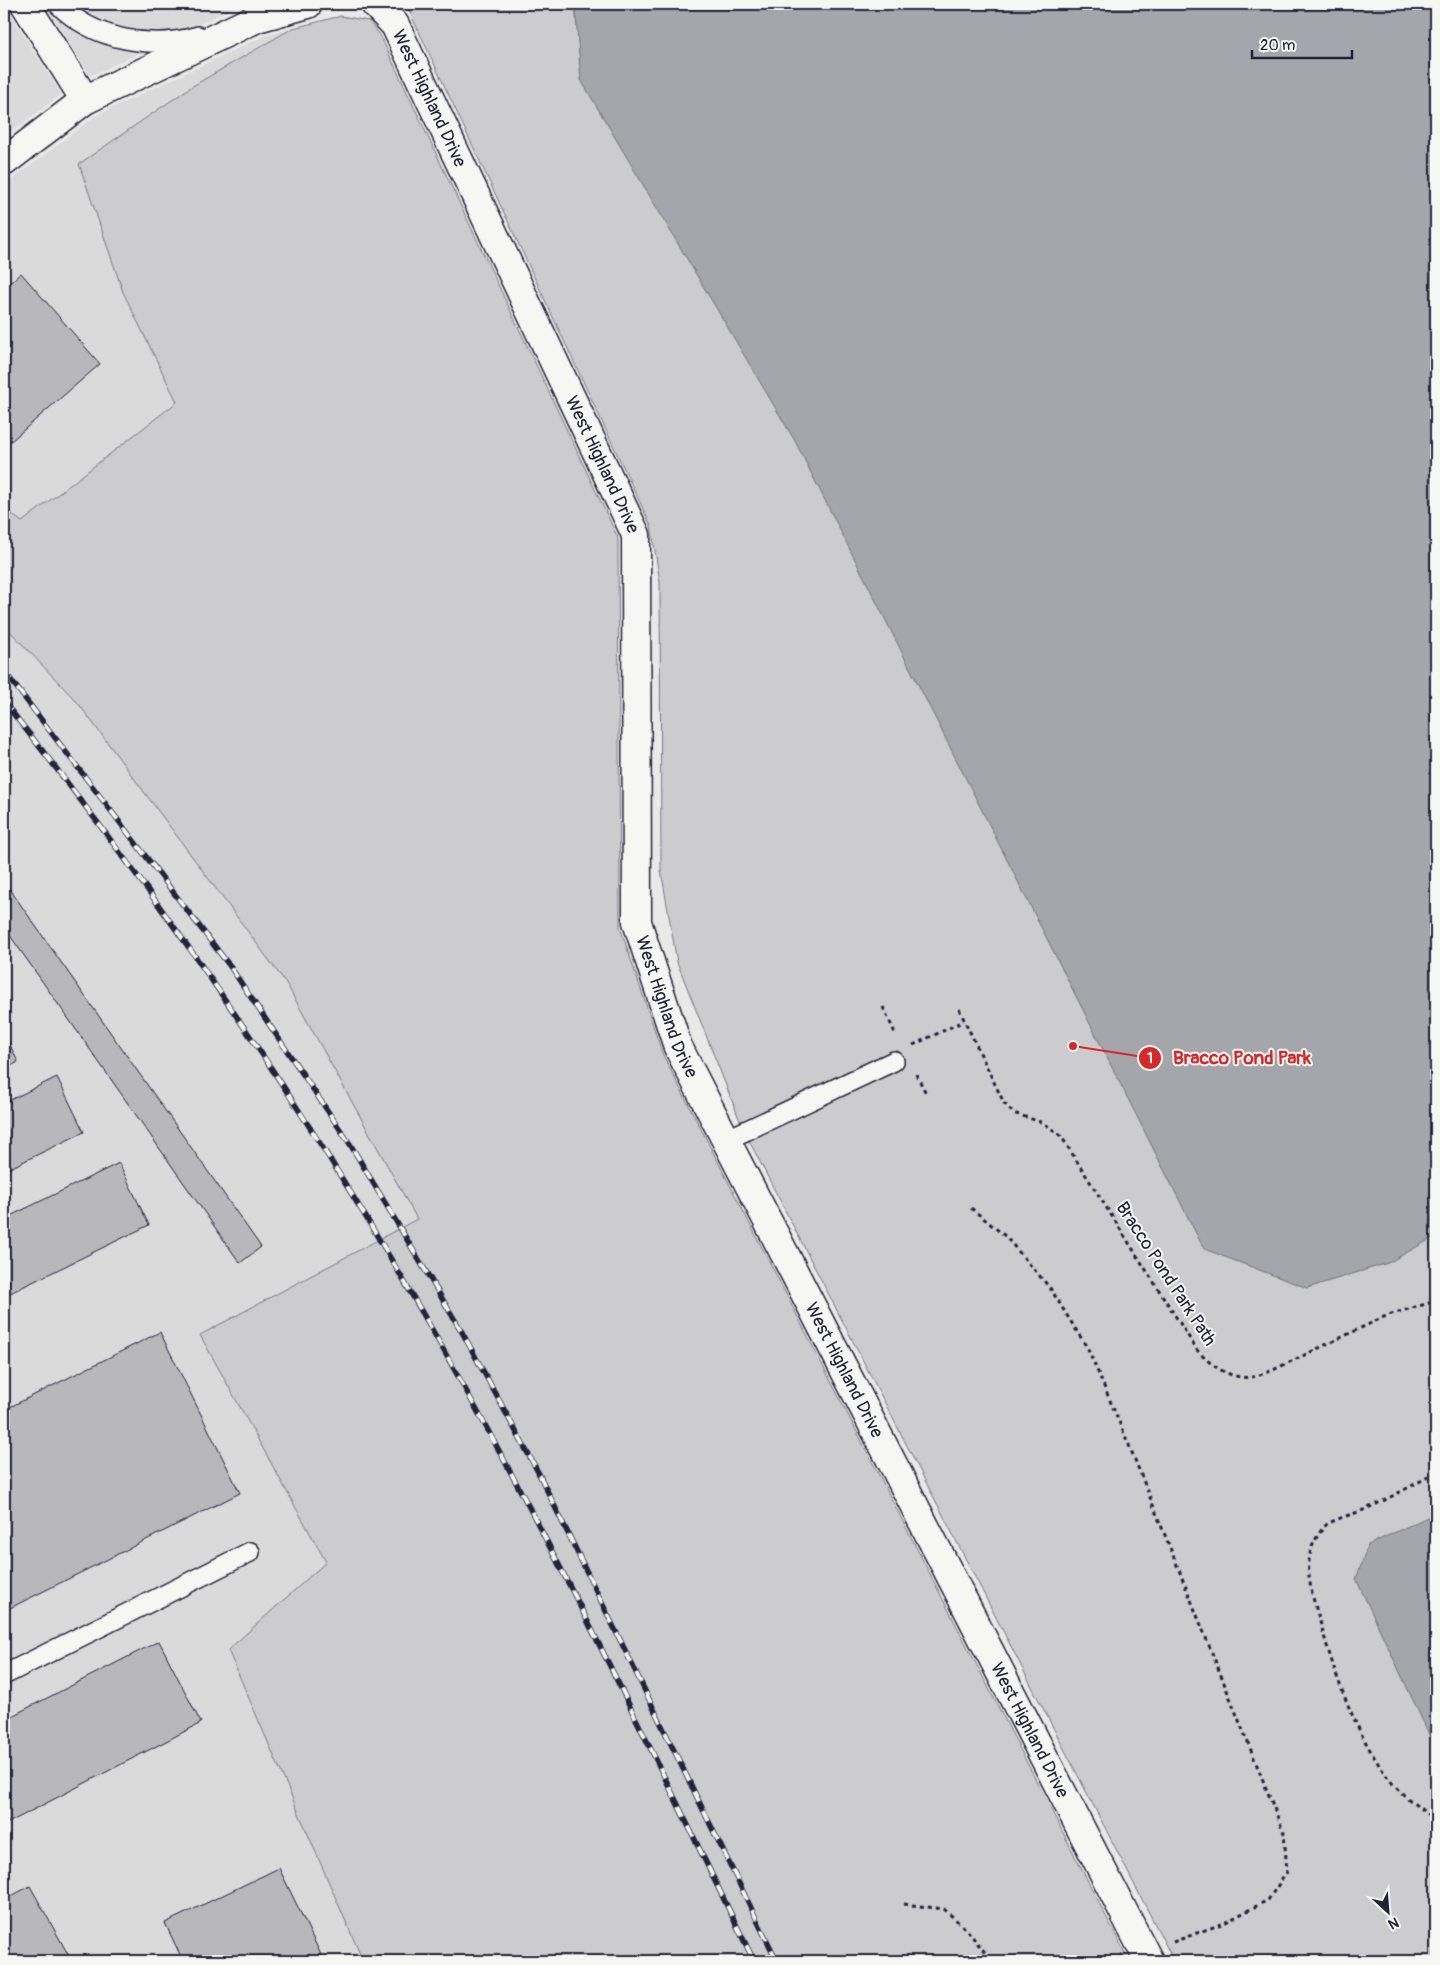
<svg xmlns="http://www.w3.org/2000/svg" width="1440" height="1965" font-family="Pangolin,sans-serif">
  <rect width="100%" height="100%" fill="#e9e9e7"/>
  <filter id="ink" filterUnits="userSpaceOnUse"><feTurbulence type="fractalNoise" baseFrequency=".02" numOctaves="2"/><feDisplacementMap in="SourceGraphic" scale="10" xChannelSelector="R" yChannelSelector="G"/><feConvolveMatrix kernelMatrix="1 2 1 2 8 2 1 2 1" color-interpolation-filters="sRGB"/></filter>
  <g filter="url(#ink)">
    <path fill="#dadada" d="M 4,4 L 61,94 L 4,138 Z
      M 45,4 L 241,4 L 90,76 Z
      M 293,28 L 191,87 L 79,164 L 123,292 L 177,402 L 22,522 L 4,508 L 4,186 L 95,116 L 264,36 Z
      M 4,625 L 78,703 L 286,983 L 418,1219 L 200,1335 L 326,1563 L 228,1650 L 363,1961 L 4,1961 Z"/>
    <path fill="#ccccce" stroke="#777784" d="M 406,4 L 1436,4 L 1436,1961 L 1174,1961 L 744,1131 L 677,962 L 661,870 L 660,582 L 651,526 Z
      M 341,16 L 369,21 L 380,35 L 618,538 L 620,927 L 663,1055 L 1129,1961 L 363,1961 L 228,1650 L 326,1562 L 200,1335 L 417,1219 L 286,983 L 78,703 L 4,625 L 4,508 L 22,522 L 177,402 L 123,292 L 79,164 L 191,87 L 293,28 Z"/>
    <path fill="#a5a5ac" stroke="#71717f" d="M 575,4 L 1436,4 L 1436,1236 L 1388,1263 L 1307,1288 L 1204,1249 L 795,441 L 581,80 Z
      M 1436,1513 L 1436,1749 L 1356,1579 L 1368,1545 Z"/>
    <path fill="#b8b8bc" stroke="#22223b" d="M 21,273 L 100,364 L 4,447 L 4,288 Z
      M 4,881 L 261,1247 L 240,1263 L 4,927 Z
      M 4,1032 L 18,1062 L 4,1070 Z
      M 57,1077 L 84,1132 L 4,1171 L 4,1103 Z
      M 119,1163 L 149,1225 L 4,1296 L 4,1219 Z
      M 160,1332 L 240,1493 L 4,1611 L 4,1410 Z
      M 159,1641 L 201,1723 L 4,1825 L 4,1720 Z
      M 279,1868 L 324,1961 L 183,1961 L 165,1923 Z
      M 30,1886 L 69,1956 L 59,1961 L 4,1961 L 4,1900 Z"/>
    <g fill="none" stroke-linecap="round" stroke-linejoin="round">
      <defs>
        <path id="lane" d="M 58,4 C 94,40 151,50 198,36
          M 726,1140 L 894,1061
          M 4,1675 L 250,1552"/>
        <g id="street">
          <path d="M 25,4 L 85,100"/>
          <path id="s1" d="M 375,4 L 395,25 L 636,535 L 637,922 L 678,1047 L 1149,1961"/>
          <path d="M 4,162 L 85,100 L 257,18 L 308,4"/>
        </g>
      </defs>
      <use href="#lane" stroke="#22223b" stroke-width="22"/>
      <use href="#street" stroke="#22223b" stroke-width="31"/>
      <path stroke="#22223b" stroke-width="3" stroke-dasharray="4 4" stroke-linecap="butt" d="M 883,1007 L 896,1035
        M 959,1009 L 1004,1103 L 1013,1113 L 1044,1123 L 1061,1136 L 1197,1350 C 1210,1365 1231,1380 1252,1377 C 1258,1376 1265,1373 1271,1371 L 1388,1315 L 1436,1301
        M 913,1045 L 964,1021
        M 916,1074 L 927,1095
        M 971,1208 L 1005,1236 L 1050,1288 L 1088,1349 L 1129,1445 L 1284,1833 L 1287,1872 L 1268,1900 L 1224,1923 L 1173,1942
        M 1436,1473 C 1412,1485 1387,1500 1361,1511 C 1350,1515 1337,1518 1326,1525 C 1323,1528 1319,1533 1317,1537 C 1300,1563 1313,1598 1321,1625 C 1336,1679 1355,1732 1388,1778 C 1401,1795 1420,1808 1436,1821
        M 904,1904 L 944,1909 L 966,1929 L 992,1961"/>
      <use href="#lane" stroke="#f6f6f2" stroke-width="19"/>
      <use href="#street" stroke="#f6f6f2" stroke-width="28"/>
      <defs>
        <path id="rail" d="M 4,671 L 229,965 L 350,1144 L 462,1332 L 538,1472 L 777,1961
          M 4,702 C 178,919 335,1151 468,1394 C 571,1579 661,1771 754,1961"/>
      </defs>
      <use href="#rail" stroke="#22223b" stroke-width="5.5"/>
      <use href="#rail" stroke="#f6f6f2" stroke-width="4" stroke-dasharray="11" stroke-linecap="butt"/>
    </g>
  </g>
  <g text-anchor="middle" dominant-baseline="central" stroke-width="4" stroke-linejoin="round" paint-order="stroke">
    <g font-size="18" fill="#22223b" stroke="#f6f6f2">
      <text stroke="none"><textPath href="#s1" startOffset="110">West Highland Drive</textPath></text>
      <text stroke="none"><textPath href="#s1" startOffset="515">West Highland Drive</textPath></text>
      <text stroke="none"><textPath href="#s1" startOffset="1070">West Highland Drive</textPath></text>
      <text transform="translate(1166 1274) rotate(57)">Bracco Pond Park Path</text>
      <text stroke="none"><textPath href="#s1" startOffset="1475">West Highland Drive</textPath></text>
      <text stroke="none"><textPath href="#s1" startOffset="1880">West Highland Drive</textPath></text>
    </g>
  </g>
  <path fill="none" stroke="#d62828" stroke-width="2" d="M1073 1046L1150 1058"/>
  <g fill="#d62828" stroke="#f6f6f2" stroke-width="2">
    <circle cx="1073" cy="1046" r="5"/>
    <circle cx="1150" cy="1058" r="12"/>
  </g>
  <g font-size="15" text-anchor="middle" font-weight="bold" fill="#fff">
    <text x="1150" y="1063">1</text>
  </g>
  <g font-size="19" text-anchor="middle" font-weight="bold" fill="#d62828" stroke="#f6f6f2" stroke-width="4" stroke-linejoin="round" paint-order="stroke">
    <text x="1242" y="1064">Bracco Pond Park</text>
  </g>
  <rect width="1440" height="1965" fill="none" stroke="#f6f6f2" stroke-width="20"/>
  <rect x="10" y="10" width="1420" height="1945" fill="none" stroke="#22223b" stroke-width="2" filter="url(#ink)"/>
  <g transform="translate(1388 1912) rotate(154)" stroke="#f6f6f2" stroke-width="4" paint-order="stroke">
  <path d="M0-4L9 19L0 12L-9 19Z" fill="#22223b"/>
  <text y="-8" font-size="14" font-weight="bold" text-anchor="middle" fill="#22223b">N</text>
  </g>
  <path d="M1252 50v8h100v-8" fill="none" stroke="#22223b" stroke-width="2.5"/>
  <text x="1260" y="50" font-size="15" fill="#22223b" stroke="#f6f6f2" stroke-width="4" paint-order="stroke">20 m</text>
</svg>
